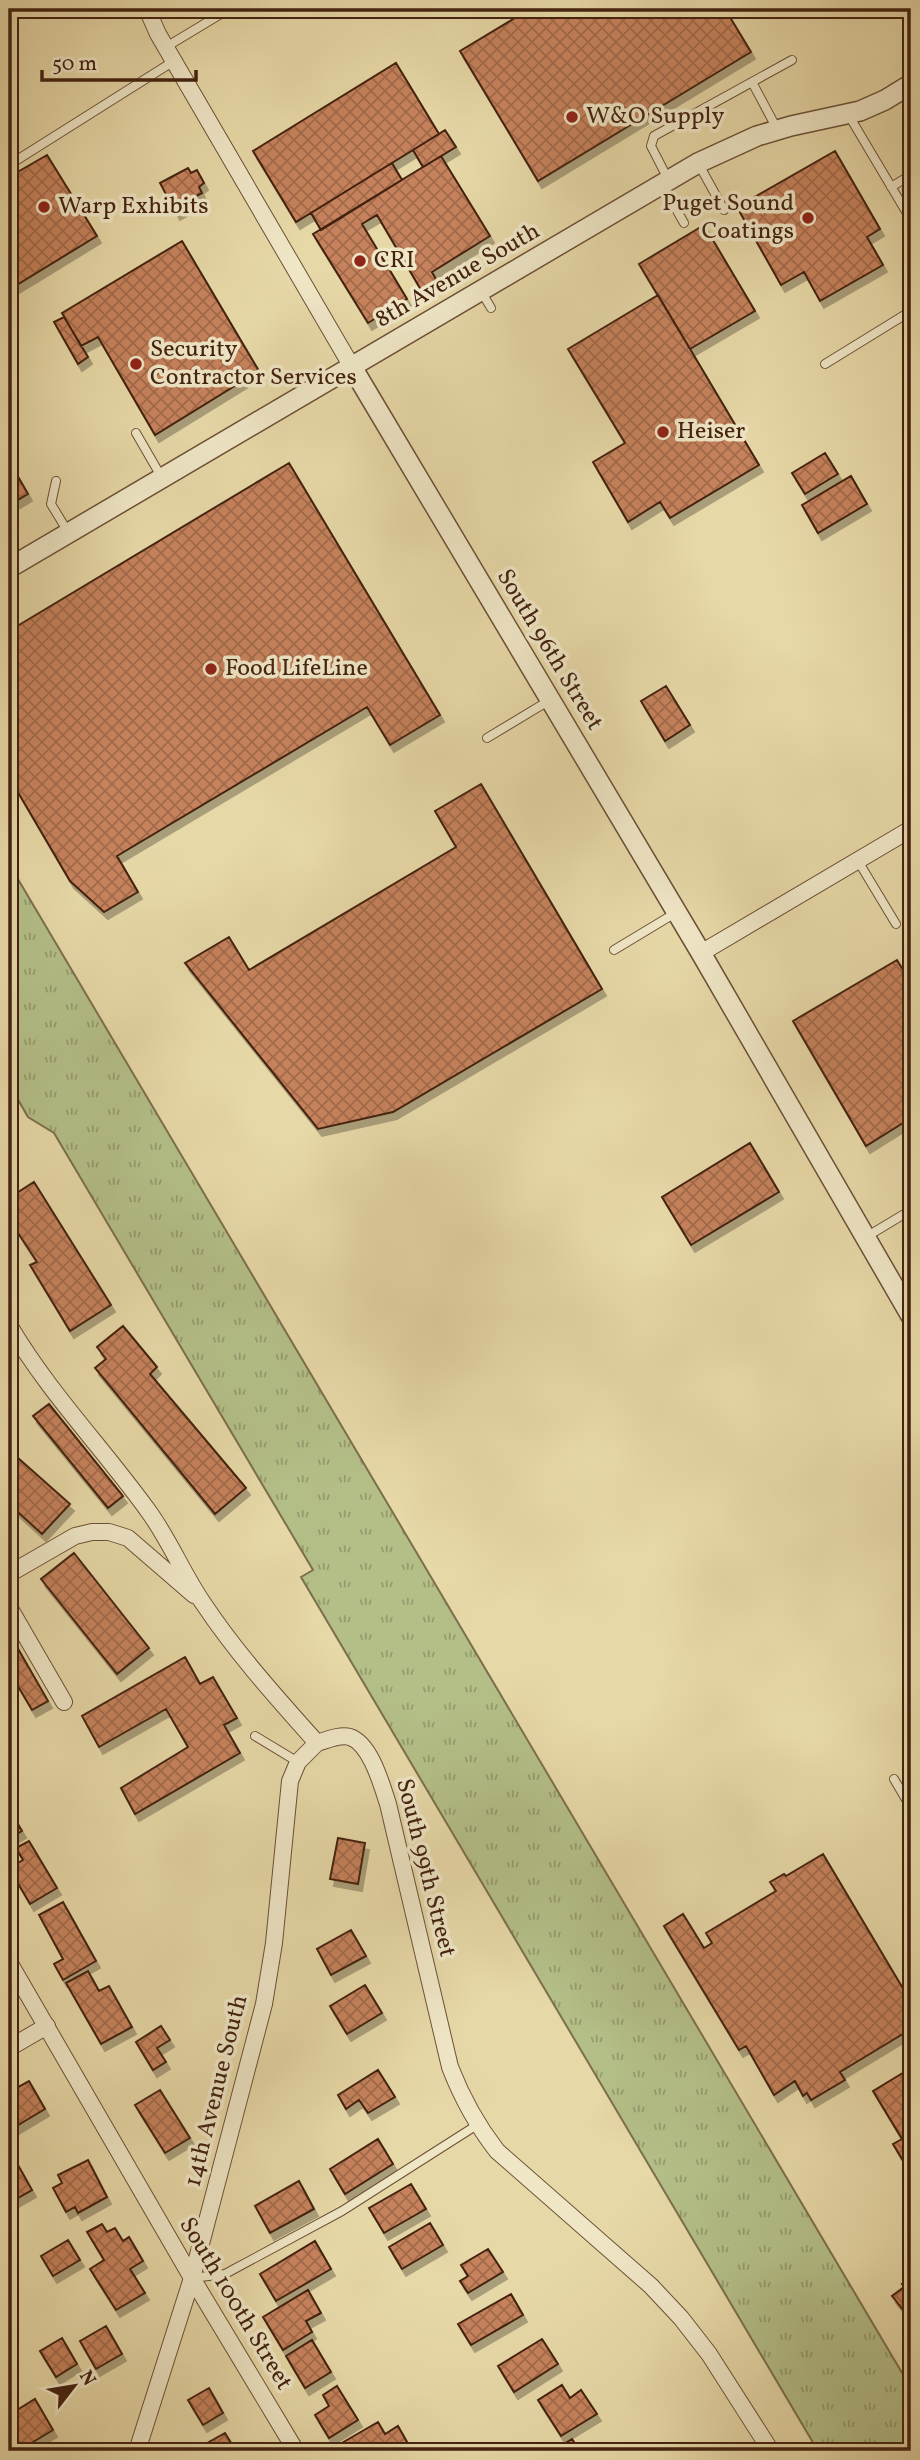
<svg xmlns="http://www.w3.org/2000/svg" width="920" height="2460" font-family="Vollkorn,serif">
  <defs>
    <pattern id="grass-tufts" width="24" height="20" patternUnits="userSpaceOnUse" patternTransform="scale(1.75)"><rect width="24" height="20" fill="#b4bf88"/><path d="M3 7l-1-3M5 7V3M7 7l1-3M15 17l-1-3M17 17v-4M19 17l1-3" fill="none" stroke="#949b6e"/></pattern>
    <pattern id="building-cross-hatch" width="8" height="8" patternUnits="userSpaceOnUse" patternTransform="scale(1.75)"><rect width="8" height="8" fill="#c6825c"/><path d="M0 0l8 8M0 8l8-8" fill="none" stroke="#a26a4b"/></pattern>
    <filter id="shadow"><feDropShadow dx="4" dy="7" stdDeviation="0" flood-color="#0004"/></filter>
  </defs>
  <rect width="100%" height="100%" fill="#e7d8a7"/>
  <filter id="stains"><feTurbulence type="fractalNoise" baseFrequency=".00286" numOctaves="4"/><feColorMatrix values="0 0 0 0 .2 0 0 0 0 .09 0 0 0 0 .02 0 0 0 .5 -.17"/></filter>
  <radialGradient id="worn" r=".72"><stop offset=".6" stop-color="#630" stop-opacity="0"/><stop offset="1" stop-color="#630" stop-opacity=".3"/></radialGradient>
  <path fill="url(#grass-tufts)" stroke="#7c704c" stroke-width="2" d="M 9,864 L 911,2388 L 911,2451 L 818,2451 L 301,1577 L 313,1570 L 54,1133 L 28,1117 L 9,1084 Z"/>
  <path fill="url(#building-cross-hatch)" stroke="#432210" stroke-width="2" filter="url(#shadow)" d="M 530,9 L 725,9 L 751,52 L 538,181 L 460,51 Z
    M 396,63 L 439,134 L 296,222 L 253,151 Z
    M 445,130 L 456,147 L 423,167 L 413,150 Z
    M 835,151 L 880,229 L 867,237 L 883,265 L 820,301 L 804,272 L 781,285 L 737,207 Z
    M 47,155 L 97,236 L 15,286 L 9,275 L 9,177 Z
    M 441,156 L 490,236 L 432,272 L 437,281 L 421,290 L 377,215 L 362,224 L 407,299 L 368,323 L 313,234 Z
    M 392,163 L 402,180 L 321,230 L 311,213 Z
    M 188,168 L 191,173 L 197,170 L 204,183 L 199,187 L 202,193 L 189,200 L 192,204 L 176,213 L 160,183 Z
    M 704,225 L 755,311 L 690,349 L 639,264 Z
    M 182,241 L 259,371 L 155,435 L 98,337 L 81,346 L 62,313 Z
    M 658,295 L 759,465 L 670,518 L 660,502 L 628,522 L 593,462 L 625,443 L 568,349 Z
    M 64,317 L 88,357 L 78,364 L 54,322 Z
    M 825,453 L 838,474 L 805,494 L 792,473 Z
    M 9,461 L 28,494 L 16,501 L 9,488 Z
    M 289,463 L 440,715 L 390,745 L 367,707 L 117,856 L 138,892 L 104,912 L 70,881 L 9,777 L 9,631 Z
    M 851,476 L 867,504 L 818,533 L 802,505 Z
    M 666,686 L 690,725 L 665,741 L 641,701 Z
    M 481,784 L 602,989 L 393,1112 L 318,1129 L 185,963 L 229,937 L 249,970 L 456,847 L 435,811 Z
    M 897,960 L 911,983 L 911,1118 L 866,1146 L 793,1021 Z
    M 750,1143 L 779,1192 L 691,1245 L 662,1197 Z
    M 34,1182 L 111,1305 L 70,1331 L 30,1265 L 37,1262 L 9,1219 L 9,1198 Z
    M 123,1326 L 157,1367 L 150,1374 L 246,1488 L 215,1514 L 95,1368 L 106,1359 L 97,1347 Z
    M 49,1404 L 123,1496 L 108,1508 L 33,1416 Z
    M 9,1450 L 70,1504 L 42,1534 L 9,1504 Z
    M 74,1553 L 149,1648 L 117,1674 L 41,1579 Z
    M 9,1633 L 48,1701 L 32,1710 L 9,1671 Z
    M 185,1657 L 200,1684 L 213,1677 L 237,1718 L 224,1725 L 240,1753 L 135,1814 L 121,1788 L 188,1747 L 166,1709 L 99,1747 L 82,1716 Z
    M 9,1809 L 22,1831 L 9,1839 Z
    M 338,1838 L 365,1843 L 358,1884 L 330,1879 Z
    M 29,1841 L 57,1888 L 30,1904 L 9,1868 L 23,1860 L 16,1848 Z
    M 823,1854 L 911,2002 L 911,2029 L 840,2072 L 845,2080 L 811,2100 L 807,2093 L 803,2096 L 795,2081 L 774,2095 L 746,2046 L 739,2050 L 664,1926 L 683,1914 L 704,1948 L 712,1943 L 706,1933 L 776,1891 L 770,1882 L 784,1874 L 786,1876 Z
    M 63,1902 L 96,1961 L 63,1980 L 54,1964 L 63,1959 L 39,1915 Z
    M 351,1930 L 366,1956 L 331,1975 L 317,1949 Z
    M 88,1971 L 99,1991 L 109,1986 L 132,2027 L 101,2044 L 66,1983 Z
    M 365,1985 L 382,2013 L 347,2034 L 330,2006 Z
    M 161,2026 L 170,2040 L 157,2048 L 166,2062 L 153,2070 L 136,2042 Z
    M 911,2068 L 911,2160 L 905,2164 L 893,2144 L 902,2139 L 873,2091 Z
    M 378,2070 L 395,2097 L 368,2113 L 359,2100 L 346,2109 L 338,2095 Z
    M 29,2081 L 45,2109 L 15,2127 L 9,2117 L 9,2092 Z
    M 160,2090 L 190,2138 L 165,2153 L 135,2105 Z
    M 378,2139 L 393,2164 L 345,2194 L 330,2169 Z
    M 88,2160 L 107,2197 L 78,2213 L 75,2207 L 66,2212 L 53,2188 L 62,2183 L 58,2175 Z
    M 18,2165 L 32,2190 L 9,2203 L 9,2170 Z
    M 299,2181 L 314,2209 L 270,2233 L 255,2206 Z
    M 411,2184 L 426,2209 L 384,2233 L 369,2208 Z
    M 430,2223 L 443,2245 L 402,2269 L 389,2247 Z
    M 102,2224 L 107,2232 L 115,2228 L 123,2241 L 129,2237 L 143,2261 L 130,2269 L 145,2293 L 116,2310 L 90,2269 L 104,2260 L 87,2232 Z
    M 68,2240 L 80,2260 L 53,2276 L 41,2256 Z
    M 315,2241 L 331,2269 L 276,2301 L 260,2274 Z
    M 488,2249 L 503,2272 L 468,2293 L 460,2281 L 468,2276 L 461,2265 Z
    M 911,2276 L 911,2320 L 892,2296 L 904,2287 L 902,2284 Z
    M 308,2290 L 321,2313 L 306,2321 L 312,2332 L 283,2350 L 263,2317 Z
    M 511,2294 L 523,2315 L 471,2345 L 458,2324 Z
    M 106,2326 L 122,2354 L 96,2369 L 80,2341 Z
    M 62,2338 L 77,2364 L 56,2377 L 40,2351 Z
    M 542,2339 L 558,2364 L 514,2392 L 498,2366 Z
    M 312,2340 L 331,2372 L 305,2388 L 286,2356 Z
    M 562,2385 L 570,2398 L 581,2390 L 597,2414 L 561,2436 L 538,2400 Z
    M 337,2386 L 358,2420 L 329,2438 L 315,2415 L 329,2406 L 323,2395 Z
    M 209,2388 L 223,2413 L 203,2425 L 188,2400 Z
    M 35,2399 L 53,2430 L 20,2450 L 9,2432 L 9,2415 Z
    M 378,2422 L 385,2434 L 398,2426 L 412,2451 L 344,2451 L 340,2444 Z
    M 225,2433 L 236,2451 L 193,2451 Z
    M 572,2439 L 580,2451 L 552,2451 Z"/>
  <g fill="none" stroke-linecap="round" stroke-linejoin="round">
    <defs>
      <path id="service" d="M 166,47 L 229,9
        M 752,82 L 777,129
        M 848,114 L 911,220
        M 698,163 L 724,210
        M 9,165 L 174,61
        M 669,181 L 651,146 L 654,136 L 792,60
        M 663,186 L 684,223
        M 891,187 L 911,175
        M 481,291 L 491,308
        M 825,364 L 911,311
        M 136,433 L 162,478
        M 56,481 L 51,504 L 68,532
        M 487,738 L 550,700
        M 858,861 L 896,924
        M 614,950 L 677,912
        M 866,1237 L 911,1210
        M 255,1736 L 298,1762
        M 894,1779 L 911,1808
        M 192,2278 L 225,2274 L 342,2211 L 477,2125"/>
      <path id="minor" d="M 147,9 L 158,34 L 352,367
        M 701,953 L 911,829
        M 9,1325 C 49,1393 103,1448 149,1512 C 170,1541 183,1574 203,1603 C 237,1654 277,1698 317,1743 C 327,1740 340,1734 350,1737 C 371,1744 382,1786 388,1804 L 450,2067 C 462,2098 476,2124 497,2151 L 651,2286 L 681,2318 L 709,2354 L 771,2451
        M 9,1574 L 75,1536 L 92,1532 L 109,1532 L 128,1538 L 194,1595
        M 9,1607 L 64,1702
        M 9,1962 L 192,2278 L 296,2451
        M 9,2048 L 47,2026
        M 137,2451 L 192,2278 L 264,2004 L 274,1943 L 290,1781 L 298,1762 L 317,1743"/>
      <path id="tertiary" d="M 352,367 L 701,953 L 911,1316
        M 9,568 L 698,163 L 757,136 L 791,126 L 860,111 L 885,100 L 911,84"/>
    </defs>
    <use href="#service" stroke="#6c5036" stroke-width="10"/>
    <use href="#minor" stroke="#6c5036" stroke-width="18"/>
    <use href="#tertiary" stroke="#6c5036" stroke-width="22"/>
    <path stroke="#432210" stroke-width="3.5" stroke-dasharray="5 3.5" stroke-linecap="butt" d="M 9,982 L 13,989"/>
    <use href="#service" stroke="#efe6c6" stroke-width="8"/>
    <use href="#minor" stroke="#efe6c6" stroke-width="16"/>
    <use href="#tertiary" stroke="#efe6c6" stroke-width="19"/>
  </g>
  <g fill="#8f2418" stroke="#efe6c6" stroke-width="2.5">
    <circle cx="572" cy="117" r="7"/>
    <circle cx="44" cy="207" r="7"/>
    <circle cx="808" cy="218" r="7"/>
    <circle cx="360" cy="261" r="7"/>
    <circle cx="136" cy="364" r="7"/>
    <circle cx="663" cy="432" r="7"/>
    <circle cx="211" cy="669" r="7"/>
  </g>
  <g text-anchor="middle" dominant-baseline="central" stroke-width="7" stroke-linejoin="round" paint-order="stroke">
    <g font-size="24" fill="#432210" stroke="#efe6c6" text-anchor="start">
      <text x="586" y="117">W&amp;O Supply</text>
      <text x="794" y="204" text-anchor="end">Puget Sound<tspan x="794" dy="28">Coatings</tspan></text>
      <text x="58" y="207">Warp Exhibits</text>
      <text x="374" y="261">CRI</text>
      <text x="150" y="350">Security<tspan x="150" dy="28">Contractor Services</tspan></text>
      <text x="677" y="432">Heiser</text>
      <text x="225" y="669">Food LifeLine</text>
    </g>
    <g font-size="24" fill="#432210" stroke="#efe6c6">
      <text transform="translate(458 276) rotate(-30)">8th Avenue South</text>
      <text transform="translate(549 650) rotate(59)">South 96th Street</text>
      <text transform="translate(425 1868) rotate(76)">South 99th Street</text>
      <text transform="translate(217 2091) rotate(-76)">14th Avenue South</text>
      <text transform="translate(235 2304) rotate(59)">South 100th Street</text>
    </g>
  </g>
  <rect width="920" height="2460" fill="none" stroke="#e7d8a7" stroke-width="35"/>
  <rect x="10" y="10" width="899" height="2439" fill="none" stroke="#432210" stroke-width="3.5"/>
  <rect x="18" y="18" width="885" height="2425" fill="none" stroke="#432210" stroke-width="2"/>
  <g transform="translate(74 2386) rotate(59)" stroke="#efe6c6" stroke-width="5" paint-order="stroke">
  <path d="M0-5L12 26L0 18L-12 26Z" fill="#432210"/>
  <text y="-10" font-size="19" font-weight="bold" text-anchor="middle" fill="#432210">N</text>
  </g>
  <path d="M42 70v10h154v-10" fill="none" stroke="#432210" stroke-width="3.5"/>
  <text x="52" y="70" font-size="21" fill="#432210" stroke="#efe6c6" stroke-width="5" paint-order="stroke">50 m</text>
  <rect width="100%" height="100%" filter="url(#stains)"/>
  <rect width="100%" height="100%" fill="url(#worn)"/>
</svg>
